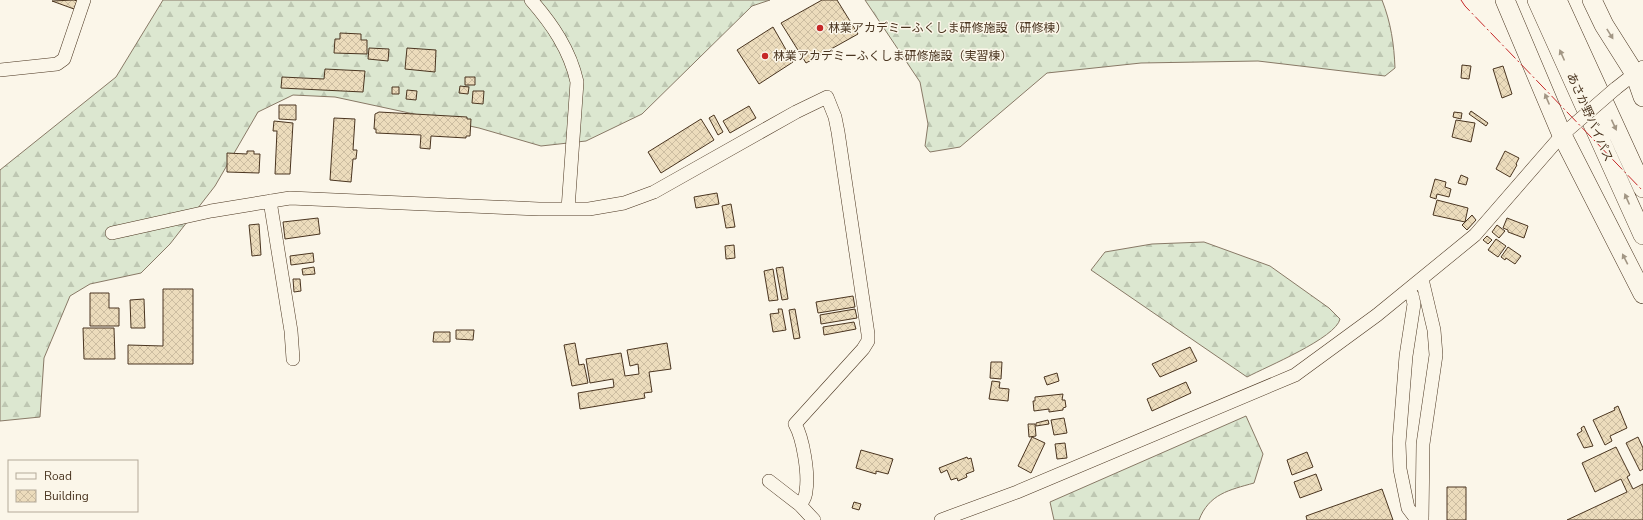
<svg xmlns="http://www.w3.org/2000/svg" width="1643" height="520" font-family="'Nunito Sans','Noto Sans JP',sans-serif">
  <defs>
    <pattern id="forest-firs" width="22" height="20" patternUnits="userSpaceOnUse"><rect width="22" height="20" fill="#dce7d0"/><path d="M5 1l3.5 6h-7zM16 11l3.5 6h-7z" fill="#bec7b2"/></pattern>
    <pattern id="building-cross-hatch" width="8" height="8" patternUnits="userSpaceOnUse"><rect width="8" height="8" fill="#ecdcbc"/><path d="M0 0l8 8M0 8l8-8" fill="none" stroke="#ccbda1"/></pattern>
  </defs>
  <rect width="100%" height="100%" fill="#fbf6e9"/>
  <path fill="url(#forest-firs)" stroke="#887966" d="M 163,0 L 770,0 L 752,6 L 642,114 L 586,141 L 541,146 L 479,128 L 335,97 L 293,95 L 258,112 L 215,186 L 170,244 L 141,273 L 90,284 L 70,296 L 44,358 L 40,417 L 0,421 L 0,170 L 116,77 Z
    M 865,0 L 1382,0 C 1391,23 1394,44 1395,68 L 1385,76 L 1258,61 L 1141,63 L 1047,73 L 960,147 L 930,152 L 925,146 L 928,124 L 920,82 Z
    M 1204,242 L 1270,266 L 1329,308 L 1340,319 C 1336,338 1266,367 1247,377 L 1091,270 L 1105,252 L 1152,244 Z
    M 1246,416 L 1263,454 L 1254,483 C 1229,490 1209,494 1199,520 L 1054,520 L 1050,502 Z"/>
  <path fill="url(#building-cross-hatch)" stroke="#4a3520" d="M 74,0 L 77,1 L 74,9 L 52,1 Z
    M 822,0 L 837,0 L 858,34 L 806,63 L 781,23 Z
    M 773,27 L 793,62 L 759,84 L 737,50 Z
    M 340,33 L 361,34 L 361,40 L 367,40 L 367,54 L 334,53 L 335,39 L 340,39 Z
    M 369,48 L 389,49 L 388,61 L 368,59 Z
    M 407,48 L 436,50 L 435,72 L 405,69 Z
    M 1462,65 L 1471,66 L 1469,79 L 1461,78 Z
    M 1503,66 L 1512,94 L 1502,98 L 1493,69 Z
    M 325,69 L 365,71 L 363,92 L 281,88 L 282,77 L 324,79 Z
    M 465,77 L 475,77 L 475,85 L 465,85 Z
    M 460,86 L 469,87 L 468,94 L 459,93 Z
    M 392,87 L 399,87 L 399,94 L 392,94 Z
    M 407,90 L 417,91 L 416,100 L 406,99 Z
    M 473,91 L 484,91 L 483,104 L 472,103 Z
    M 279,105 L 296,105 L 296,120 L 279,119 Z
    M 749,106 L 756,118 L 730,133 L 723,121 Z
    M 1471,111 L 1488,123 L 1486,126 L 1469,114 Z
    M 379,112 L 467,117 L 467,119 L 471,119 L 470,136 L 466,136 L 466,138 L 431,136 L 430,149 L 420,148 L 421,135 L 376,133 L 376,129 L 374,129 L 375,114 Z
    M 1454,112 L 1462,113 L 1461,119 L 1453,117 Z
    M 714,115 L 723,132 L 718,135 L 709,118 Z
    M 334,118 L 355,119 L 353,150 L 357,150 L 356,159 L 353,159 L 351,182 L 330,180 Z
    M 701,119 L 714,140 L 661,173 L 648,152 Z
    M 1456,120 L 1475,123 L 1471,142 L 1452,137 Z
    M 274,121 L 293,123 L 290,174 L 275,174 L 277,131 L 273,131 Z
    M 247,151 L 254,151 L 254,154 L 260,154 L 259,173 L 227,172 L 227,153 L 247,154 Z
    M 1505,151 L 1519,158 L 1516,164 L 1517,165 L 1510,177 L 1496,169 Z
    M 1461,175 L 1468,178 L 1466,185 L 1458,183 Z
    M 1435,179 L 1446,182 L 1445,187 L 1451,189 L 1449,197 L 1437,194 L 1436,199 L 1430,197 Z
    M 717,193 L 719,204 L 696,208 L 694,197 Z
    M 1437,200 L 1468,208 L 1465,222 L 1433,215 Z
    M 731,204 L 735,227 L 726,228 L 722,206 Z
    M 1472,215 L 1476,220 L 1467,230 L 1462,225 Z
    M 318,218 L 320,234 L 285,239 L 283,222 Z
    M 1507,218 L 1528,226 L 1524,238 L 1508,232 L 1508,230 L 1503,228 Z
    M 259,224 L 261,255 L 252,256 L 249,225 Z
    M 1497,225 L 1505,231 L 1499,238 L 1492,232 Z
    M 1487,236 L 1492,240 L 1488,244 L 1483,240 Z
    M 1496,239 L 1506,246 L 1498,257 L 1488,250 Z
    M 734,245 L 735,258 L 726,259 L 725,246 Z
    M 1508,247 L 1521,256 L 1515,264 L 1506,258 L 1505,260 L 1501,257 Z
    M 313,253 L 314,262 L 291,265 L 290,256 Z
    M 314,267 L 315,274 L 303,275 L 302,269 Z
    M 783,267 L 788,299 L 782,300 L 776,268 Z
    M 773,269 L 778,300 L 769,301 L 764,271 Z
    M 293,279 L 300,279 L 301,291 L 294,292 Z
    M 163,289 L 193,289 L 193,364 L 128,364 L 128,345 L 163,346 Z
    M 90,293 L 109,293 L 109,308 L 119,308 L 119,326 L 90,326 Z
    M 853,296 L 855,307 L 818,313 L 816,302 Z
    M 144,299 L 145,328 L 131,328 L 130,300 Z
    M 778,309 L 782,309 L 786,330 L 773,332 L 770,314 L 779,313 Z
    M 795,309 L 800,338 L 794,339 L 789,310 Z
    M 855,309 L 857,318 L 821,324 L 820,315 Z
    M 854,322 L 856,329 L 824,335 L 823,327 Z
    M 83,328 L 114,328 L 115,359 L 84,359 Z
    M 456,330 L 474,330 L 473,340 L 456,339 Z
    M 434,332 L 450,332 L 450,342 L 433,342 Z
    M 575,343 L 579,365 L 584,364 L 588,383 L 572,386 L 564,345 Z
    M 667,343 L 671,369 L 649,372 L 652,392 L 644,393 L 645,398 L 580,409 L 578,393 L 614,387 L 613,379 L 590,383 L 586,359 L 621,353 L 625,376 L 639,374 L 638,364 L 630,366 L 627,350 Z
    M 1190,347 L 1197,361 L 1160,377 L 1152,364 Z
    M 991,362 L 1002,362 L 1001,379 L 990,378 Z
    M 1057,373 L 1059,381 L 1047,385 L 1044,377 Z
    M 992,381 L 1000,382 L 999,388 L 1009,389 L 1008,401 L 989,399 Z
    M 1186,382 L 1191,393 L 1152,411 L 1147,399 Z
    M 1063,394 L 1062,400 L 1065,400 L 1066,407 L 1063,408 L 1063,410 L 1049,412 L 1049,409 L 1034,411 L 1033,401 L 1035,401 L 1035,397 Z
    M 1618,406 L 1627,428 L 1610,436 L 1612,441 L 1605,445 L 1593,420 L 1615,410 L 1614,408 Z
    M 1064,418 L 1067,433 L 1054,435 L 1051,420 Z
    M 1048,420 L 1049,424 L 1036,426 L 1036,423 Z
    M 1028,424 L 1035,424 L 1036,436 L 1029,437 Z
    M 1584,426 L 1593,446 L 1584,448 L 1577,434 L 1582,431 L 1581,428 Z
    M 1032,437 L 1045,443 L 1031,473 L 1018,466 Z
    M 1638,437 L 1643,448 L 1643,469 L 1640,471 L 1626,443 Z
    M 1065,443 L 1067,458 L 1057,459 L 1055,444 Z
    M 1616,447 L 1630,475 L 1627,477 L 1633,489 L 1643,484 L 1643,520 L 1567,520 L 1627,492 L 1621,479 L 1595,492 L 1582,463 Z
    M 861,450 L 893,459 L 888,474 L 876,471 L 876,474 L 856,468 Z
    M 1307,452 L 1313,467 L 1292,475 L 1287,460 Z
    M 967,457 L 968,459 L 971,458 L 974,471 L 966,474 L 967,477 L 958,481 L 957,478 L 951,480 L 947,470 L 941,473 L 939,468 Z
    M 1316,474 L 1322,490 L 1300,498 L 1294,482 Z
    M 1447,487 L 1466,487 L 1466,520 L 1447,520 Z
    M 1382,489 L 1393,520 L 1307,520 L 1306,516 Z
    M 854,502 L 861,504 L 859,510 L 852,508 Z"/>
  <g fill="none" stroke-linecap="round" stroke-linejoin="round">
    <defs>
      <path id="minor" d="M 531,0 C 552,24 570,50 577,82 L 568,209
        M 0,70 L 57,64 L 64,59 L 84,0
        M 1615,89 L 1643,67
        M 270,201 L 291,331 L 293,359
        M 112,233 L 211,211 L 290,198 L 539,209 L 589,209 L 624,203 L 654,192 L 796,112 L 827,97 L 835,117 L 838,132 L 868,334 L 868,341 L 863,349 L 795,424 C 803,438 809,474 806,491 C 806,497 803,501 800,505
        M 1422,279 L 1434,330 L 1436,355 L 1423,444 L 1422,520
        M 1408,290 L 1412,295 L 1414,304 L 1406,356 L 1399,443 L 1400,469 L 1408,508 L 1417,520
        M 769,481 L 800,505 L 814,520
        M 941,520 L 1017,492 L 1295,375 L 1377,315 L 1475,235 L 1562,135 L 1577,122"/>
      <path id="highway" d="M 1505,0 L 1562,135 L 1643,294
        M 1537,0 L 1643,235
        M 1557,0 L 1643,188
        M 1592,0 L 1604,25 L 1635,74 L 1643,97"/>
    </defs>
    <use href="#minor" stroke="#4a3520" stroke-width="14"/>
    <use href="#highway" stroke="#4a3520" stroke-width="20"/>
    <use href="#minor" stroke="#fbf6e9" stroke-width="13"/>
    <use href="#highway" stroke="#fbf6e9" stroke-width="19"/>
    <defs>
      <path id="minor-bridge" d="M 1577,122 L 1615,89"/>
    </defs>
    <use href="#minor-bridge" stroke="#4a3520" stroke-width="14" stroke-linecap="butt"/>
    <use href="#minor-bridge" stroke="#fbf6e9" stroke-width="13"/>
    <path stroke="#c62828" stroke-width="1" stroke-dasharray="14 3 2 3" stroke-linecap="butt" d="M 1461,0 L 1465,6 L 1643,191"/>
  </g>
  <defs><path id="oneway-solid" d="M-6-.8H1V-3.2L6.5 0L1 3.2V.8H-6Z"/></defs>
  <g fill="#a29684">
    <use href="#oneway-solid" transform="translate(1610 34) rotate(58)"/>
    <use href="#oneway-solid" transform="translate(1562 55) rotate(-114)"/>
    <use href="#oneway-solid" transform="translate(1547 99) rotate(-113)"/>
    <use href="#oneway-solid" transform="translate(1614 125) rotate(65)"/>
    <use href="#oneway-solid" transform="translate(1627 199) rotate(-114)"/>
    <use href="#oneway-solid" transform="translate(1625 259) rotate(-117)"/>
  </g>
  <g fill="#c62828" stroke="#fbf6e9" stroke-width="1.5">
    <circle cx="820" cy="28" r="4"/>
    <circle cx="765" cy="56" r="4"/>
  </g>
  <g text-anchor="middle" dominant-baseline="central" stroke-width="3" stroke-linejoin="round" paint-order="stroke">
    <g font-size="12" fill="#4a3520" stroke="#fbf6e9" text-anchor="start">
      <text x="828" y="28">林業アカデミーふくしま研修施設（研修棟）</text>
      <text x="773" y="56">林業アカデミーふくしま研修施設（実習棟）</text>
    </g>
    <g font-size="12" fill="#4a3520" stroke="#fbf6e9">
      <text transform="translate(1590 117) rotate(66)">あさか野バイパス</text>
    </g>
  </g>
  <rect x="8" y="460" width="130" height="52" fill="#fbf6e9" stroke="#b4a999"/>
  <rect x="16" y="473" width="20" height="6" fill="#fbf6e9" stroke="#b4a999"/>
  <text x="44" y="480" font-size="12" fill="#4a3520">Road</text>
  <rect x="16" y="490" width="20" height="12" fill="url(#building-cross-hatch)" stroke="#b4a999"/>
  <text x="44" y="500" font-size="12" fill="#4a3520">Building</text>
</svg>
